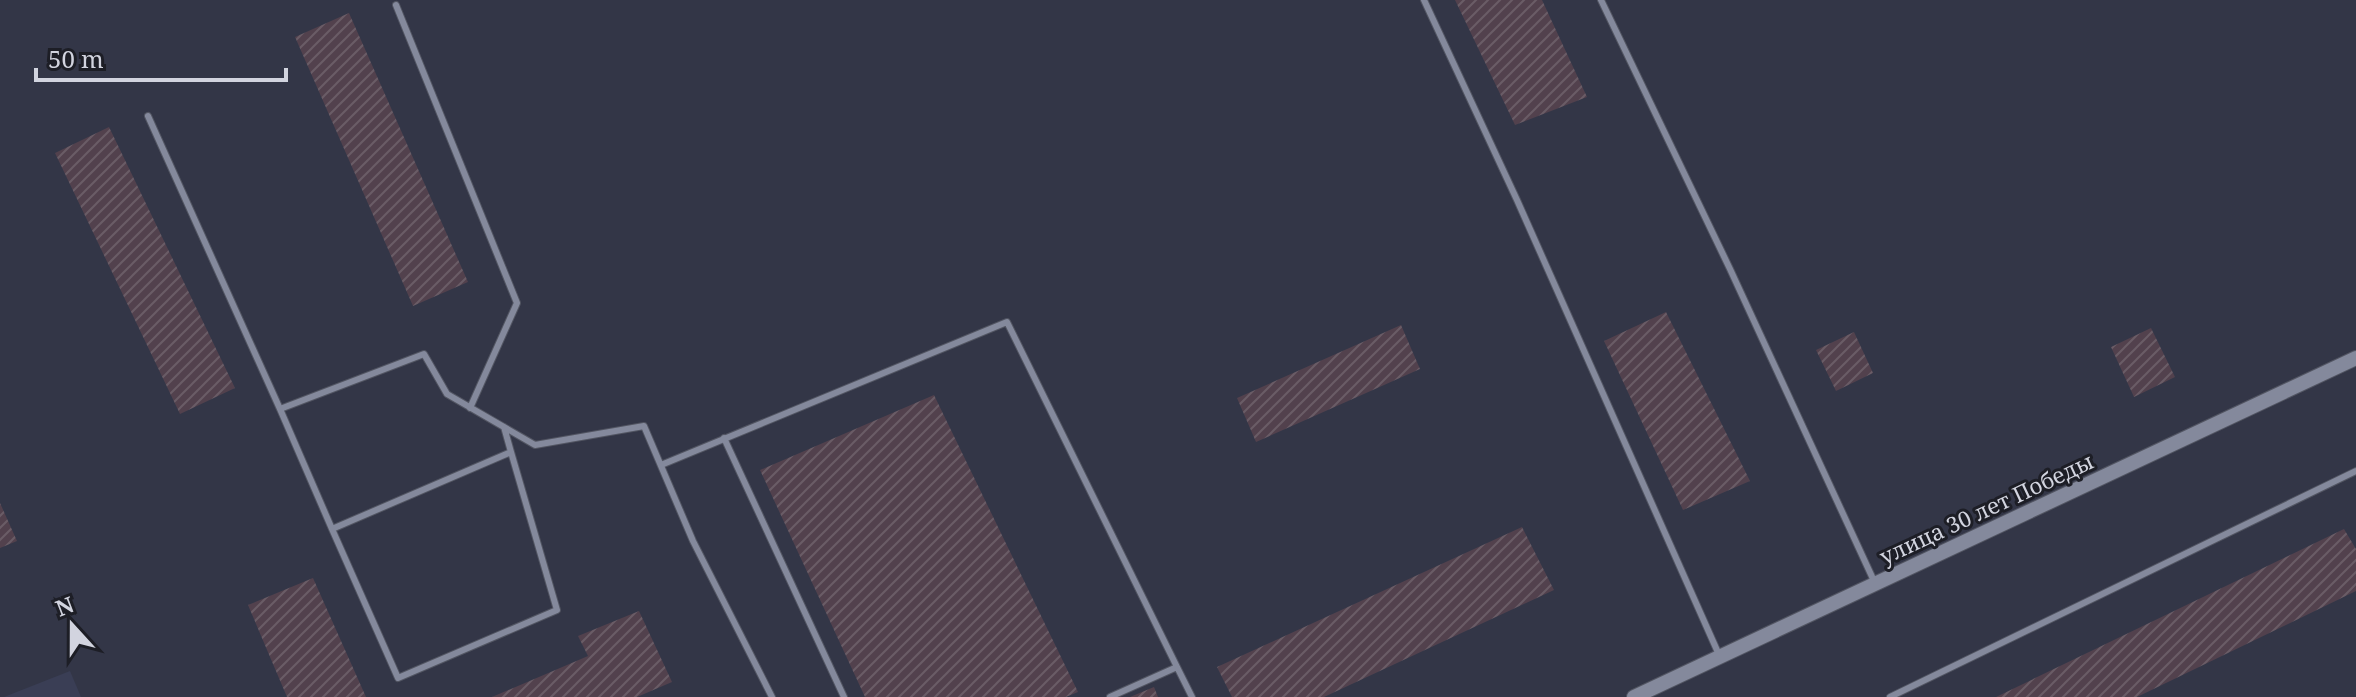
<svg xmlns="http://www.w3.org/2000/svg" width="2356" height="697" font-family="'Noto Serif',serif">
  <defs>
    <pattern id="building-hatch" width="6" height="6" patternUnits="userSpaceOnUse" patternTransform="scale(2)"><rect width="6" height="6" fill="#52414d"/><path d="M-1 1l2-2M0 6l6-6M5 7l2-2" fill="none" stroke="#6a5c66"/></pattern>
  </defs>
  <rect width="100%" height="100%" fill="#333647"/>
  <path fill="#3a3e55" d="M 70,671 L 81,697 L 4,697 Z"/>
  <path fill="url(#building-hatch)" d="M 1455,0 L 1542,0 L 1587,97 L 1515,125 Z
    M 349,13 L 468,282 L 413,306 L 295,37 Z
    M 109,127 L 235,388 L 180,414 L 55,153 Z
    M 1666,312 L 1750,481 L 1683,510 L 1604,341 Z
    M 1401,325 L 1420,369 L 1256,442 L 1237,398 Z
    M 2151,328 L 2175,377 L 2134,397 L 2111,347 Z
    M 1854,332 L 1873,373 L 1836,391 L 1816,350 Z
    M 934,395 L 1078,692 L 1066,697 L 865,697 L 760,470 Z
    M 0,503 L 17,541 L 0,548 Z
    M 1522,527 L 1554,590 L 1324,697 L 1232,697 L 1217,667 Z
    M 2344,529 L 2356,549 L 2356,591 L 2137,697 L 1996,697 Z
    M 313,578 L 366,697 L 287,697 L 248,605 Z
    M 639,611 L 672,682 L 637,697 L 492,697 L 588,656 L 578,636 Z
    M 1154,687 L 1158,697 L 1130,697 Z"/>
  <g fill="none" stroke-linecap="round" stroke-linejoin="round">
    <defs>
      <path id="service" d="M 1424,0 L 1517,200 L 1720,657
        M 1601,0 L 1730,269 L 1874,581
        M 396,5 L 517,303 L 470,408
        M 148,116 L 280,409 L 424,354 L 447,394 L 535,445 L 644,426 L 693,541 L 772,697
        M 280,409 L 332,529
        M 504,427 L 511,452 L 557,610 L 398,678 L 332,529 L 511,452
        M 724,438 L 844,697
        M 661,465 L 1007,322 L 1177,667
        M 1110,697 L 1177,667 L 1192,697
        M 1890,697 L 2356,471"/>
      <path id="tertiary" d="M 1634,697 L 2356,358"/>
    </defs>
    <use href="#service" stroke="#525562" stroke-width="8"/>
    <use href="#tertiary" stroke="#525562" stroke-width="16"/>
    <use href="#service" stroke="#84899c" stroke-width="6"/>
    <use href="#tertiary" stroke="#84899c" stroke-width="14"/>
  </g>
  <g text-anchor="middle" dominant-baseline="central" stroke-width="6" stroke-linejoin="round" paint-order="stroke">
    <g font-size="22" fill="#d2d4df" stroke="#1d1e26">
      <text transform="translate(1986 508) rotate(-25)">улица 30 лет Победы</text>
    </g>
  </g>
  <g transform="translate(72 625) rotate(339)" stroke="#1d1e26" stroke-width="6" paint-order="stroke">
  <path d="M0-6L14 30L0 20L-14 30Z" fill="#d2d4df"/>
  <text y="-12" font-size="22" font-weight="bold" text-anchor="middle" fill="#d2d4df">N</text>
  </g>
  <path d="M36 68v12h250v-12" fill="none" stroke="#d2d4df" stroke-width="4"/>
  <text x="48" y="68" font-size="24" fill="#d2d4df" stroke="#1d1e26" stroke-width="6" paint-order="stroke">50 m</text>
</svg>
